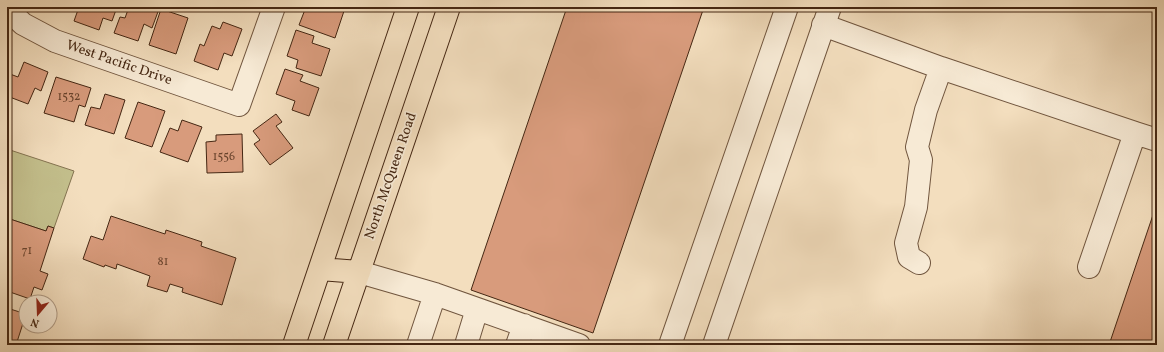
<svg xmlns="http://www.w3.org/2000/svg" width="1164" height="352" font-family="Vollkorn,serif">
  <rect width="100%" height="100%" fill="#f3debe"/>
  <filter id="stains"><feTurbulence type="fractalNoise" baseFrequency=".005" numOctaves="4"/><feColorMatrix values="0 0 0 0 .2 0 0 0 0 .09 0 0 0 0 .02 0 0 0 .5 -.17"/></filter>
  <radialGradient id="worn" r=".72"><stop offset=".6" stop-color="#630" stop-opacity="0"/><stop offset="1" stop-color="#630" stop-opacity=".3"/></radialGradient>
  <path fill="#c3bf8c" stroke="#847350" d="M 7,149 L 74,171 L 54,228 L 48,226 L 46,231 L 7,218 Z"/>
  <path fill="#d89b7c" stroke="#452713" d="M 79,7 L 117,7 L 112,21 L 103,18 L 99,30 L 74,21 Z
    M 129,7 L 154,7 L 159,9 L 152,28 L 144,24 L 138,41 L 114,33 L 120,17 L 125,18 Z
    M 306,7 L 341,7 L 345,8 L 335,38 L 299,25 Z
    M 567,7 L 704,7 L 593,333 L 471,290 Z
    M 161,9 L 188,18 L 176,54 L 149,45 Z
    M 223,22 L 242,29 L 232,56 L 224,53 L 218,70 L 194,61 L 200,44 L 204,46 L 212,26 L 220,29 Z
    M 296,30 L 314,36 L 312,43 L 330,49 L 321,76 L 296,68 L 298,60 L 287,56 Z
    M 24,62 L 48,72 L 41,91 L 35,88 L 28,104 L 7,96 L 7,82 L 10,74 L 18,77 Z
    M 285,69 L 303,75 L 300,81 L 319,88 L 309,116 L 292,110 L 295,101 L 276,94 Z
    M 56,77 L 91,88 L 85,107 L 79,105 L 74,122 L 44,113 Z
    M 105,94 L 125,100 L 114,134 L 85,125 L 91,107 L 100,109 Z
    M 138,102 L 165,111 L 152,147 L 125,138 Z
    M 276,114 L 282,122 L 276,126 L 293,148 L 270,165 L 254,144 L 260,140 L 253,131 Z
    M 182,120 L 202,127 L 188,162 L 160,152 L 170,128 L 178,131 Z
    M 242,134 L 243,172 L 207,173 L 206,142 L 216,141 L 216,135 Z
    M 1157,203 L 1157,345 L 1109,345 Z
    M 111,216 L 165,234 L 166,230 L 202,242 L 201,246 L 236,258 L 222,305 L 182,292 L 183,288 L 170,284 L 167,292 L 147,286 L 150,276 L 117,264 L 116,269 L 105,265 L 104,267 L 83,259 L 91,236 L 103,240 Z
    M 7,218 L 46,231 L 48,226 L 54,228 L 40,271 L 48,274 L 42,290 L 34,287 L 30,299 L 7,291 Z
    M 7,308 L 26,314 L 16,345 L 7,345 Z"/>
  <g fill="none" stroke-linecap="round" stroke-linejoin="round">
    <defs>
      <path id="minor" d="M 7,9 L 23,24 L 55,41 L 239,105 L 274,7
        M 823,25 L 941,68 L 1135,133 L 1089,267
        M 1135,133 L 1157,140
        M 919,263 L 909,257 L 906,243 L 916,207 L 921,160 L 917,147 L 926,110 L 941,68
        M 359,272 L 435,294 L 579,345
        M 418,345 L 435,294
        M 466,345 L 477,309
        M 517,345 L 524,325
        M 670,345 L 787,7
        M 714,345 L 830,7"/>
      <path id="major" d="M 320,269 L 359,272
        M 294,345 L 408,7
        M 334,345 L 449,7"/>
    </defs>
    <use href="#minor" stroke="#70553e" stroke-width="24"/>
    <use href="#major" stroke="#452713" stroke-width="24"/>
    <use href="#minor" stroke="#f7ead5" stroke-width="22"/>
    <use href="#major" stroke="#f3debe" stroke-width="22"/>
  </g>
  <g text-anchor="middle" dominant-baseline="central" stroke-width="3.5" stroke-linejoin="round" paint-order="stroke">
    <g font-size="12" fill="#6a442d">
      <text x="69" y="97">1532</text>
      <text x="224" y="157">1556</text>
      <text x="27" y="251">71</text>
      <text x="163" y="262">81</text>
    </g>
    <g font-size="14" fill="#452713" stroke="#f7ead5">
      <text transform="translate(119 63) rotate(19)">West Pacific Drive</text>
      <text transform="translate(391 176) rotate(-71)">North McQueen Road</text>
    </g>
  </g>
  <rect width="1164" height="352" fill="none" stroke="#f3debe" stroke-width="24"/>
  <rect x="8" y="8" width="1148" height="336" fill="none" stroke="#452713" stroke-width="2"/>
  <rect x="12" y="12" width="1140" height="328" fill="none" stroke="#452713"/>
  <g transform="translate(38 314) rotate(199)"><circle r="19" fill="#f7ead5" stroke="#b09c87"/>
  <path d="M0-3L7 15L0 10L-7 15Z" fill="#8f2418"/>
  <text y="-6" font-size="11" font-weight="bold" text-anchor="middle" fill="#452713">N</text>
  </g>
  <rect width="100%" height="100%" filter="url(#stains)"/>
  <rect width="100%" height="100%" fill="url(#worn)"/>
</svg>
